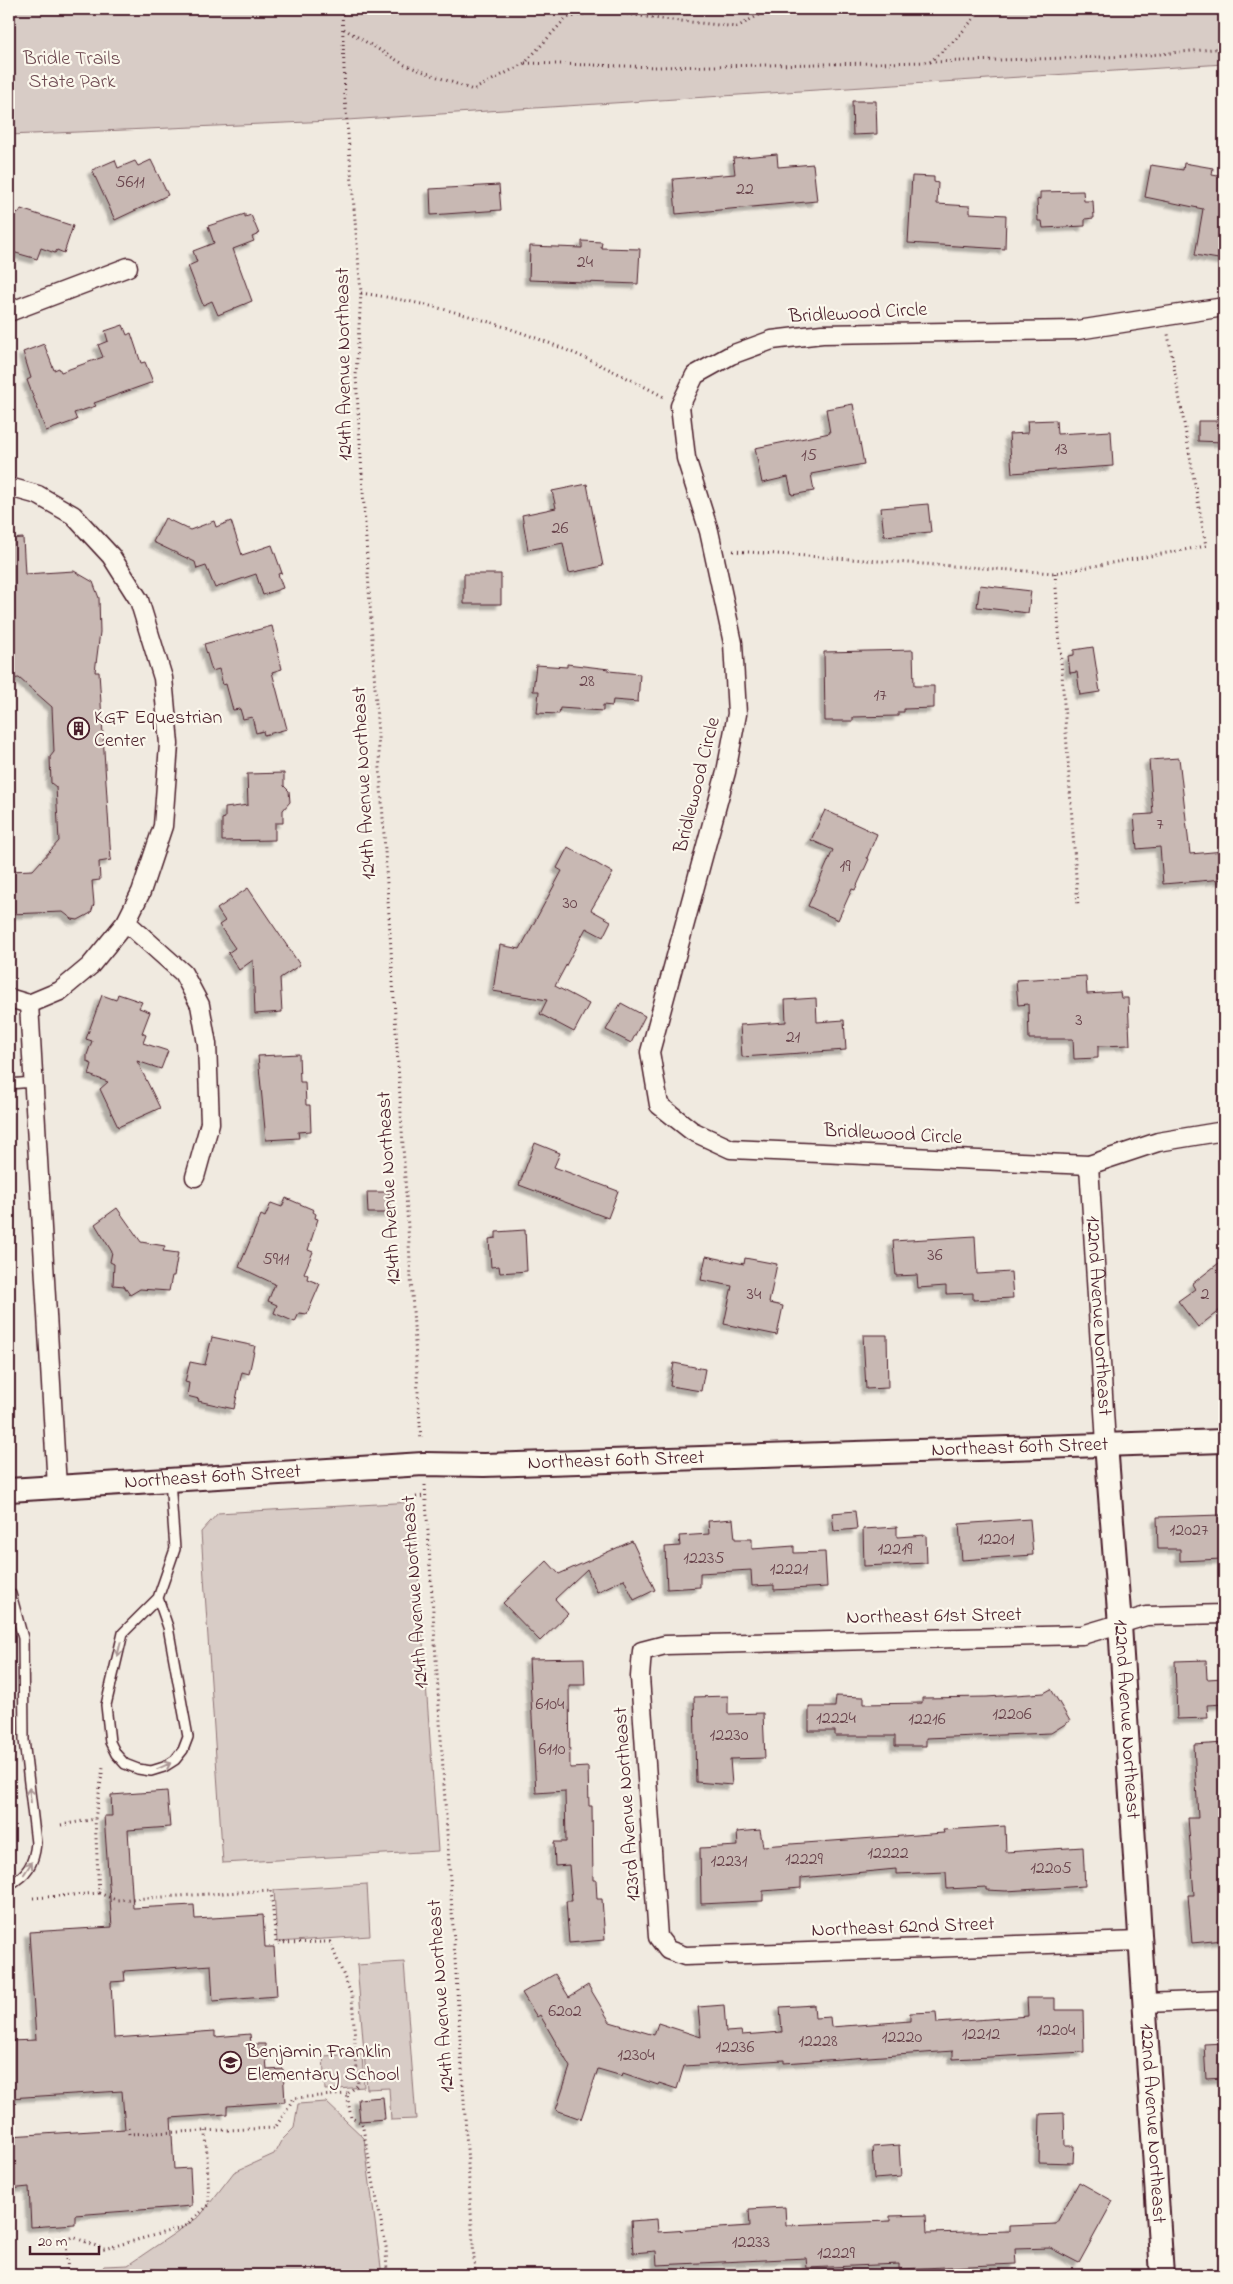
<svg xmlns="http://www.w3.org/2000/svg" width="1233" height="2284" font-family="'Indie Flower',sans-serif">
  <defs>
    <filter id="shadow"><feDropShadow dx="-4.5" dy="4.5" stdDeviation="1" flood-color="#0004"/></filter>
  </defs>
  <rect width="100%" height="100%" fill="#f0eae0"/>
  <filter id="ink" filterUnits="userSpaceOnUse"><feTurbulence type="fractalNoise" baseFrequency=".02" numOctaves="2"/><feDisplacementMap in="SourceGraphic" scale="10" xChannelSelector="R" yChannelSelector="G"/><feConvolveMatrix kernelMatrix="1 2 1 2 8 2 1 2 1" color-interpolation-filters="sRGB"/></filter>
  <g filter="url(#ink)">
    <path fill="#d8ccc6" stroke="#917678" d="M 9,9 L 1224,9 L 1224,64 L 331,121 L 9,135 Z
      M 413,1502 L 438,1851 L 223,1863 L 201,1532 L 218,1513 Z
      M 367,1884 L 370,1936 L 277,1942 L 274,1890 Z
      M 404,1962 L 416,2119 L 391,2120 L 389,2088 L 367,2089 L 357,1965 Z
      M 362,2054 L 364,2087 L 325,2090 L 323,2056 Z
      M 326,2102 L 364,2138 L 382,2275 L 98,2275 L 104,2266 L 128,2265 L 200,2216 L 234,2172 L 274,2154 L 281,2141 L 294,2128 L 298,2104 Z"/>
    <path fill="#c8b8b3" stroke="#4a1f2b" filter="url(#shadow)" d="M 852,101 L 876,101 L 877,134 L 853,135 Z
      M 777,154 L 778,167 L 813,164 L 817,201 L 676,214 L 673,179 L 735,174 L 733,158 Z
      M 115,160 L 118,168 L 135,161 L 138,166 L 151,160 L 168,195 L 115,220 L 92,170 Z
      M 1184,163 L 1213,168 L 1212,175 L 1224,177 L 1224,260 L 1195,255 L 1203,209 L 1145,197 L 1151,165 L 1183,170 Z
      M 912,176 L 934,177 L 934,182 L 938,183 L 937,204 L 970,206 L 970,213 L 1006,215 L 1005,249 L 908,243 Z
      M 499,185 L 501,210 L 431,215 L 430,189 Z
      M 1083,191 L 1084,201 L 1093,201 L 1094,218 L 1085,219 L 1085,226 L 1043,228 L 1042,221 L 1038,221 L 1037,200 L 1040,199 L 1040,192 Z
      M 21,209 L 73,226 L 64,253 L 57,250 L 55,253 L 41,248 L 37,259 L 9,251 L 9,210 L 19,213 Z
      M 245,214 L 245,217 L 251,215 L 259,234 L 252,237 L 254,241 L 233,249 L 252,301 L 218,315 L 212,301 L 203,305 L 188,266 L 197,262 L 193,251 L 214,243 L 208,226 Z
      M 582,241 L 602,242 L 601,248 L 640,249 L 638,284 L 529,280 L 530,246 L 582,248 Z
      M 123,325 L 127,335 L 131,333 L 141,363 L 145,362 L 153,382 L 94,403 L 96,406 L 74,413 L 77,420 L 46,431 L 27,380 L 31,378 L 23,352 L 44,344 L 54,370 L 59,368 L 61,372 L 103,357 L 98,345 L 108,341 L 105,331 Z
      M 853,404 L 864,464 L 811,474 L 814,491 L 792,495 L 788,477 L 762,483 L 755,448 L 830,433 L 826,409 Z
      M 1056,420 L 1057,434 L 1111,431 L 1113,466 L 1012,473 L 1009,434 L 1028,433 L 1027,421 Z
      M 1198,421 L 1224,421 L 1224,442 L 1198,441 Z
      M 587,484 L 603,566 L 569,573 L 563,543 L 528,550 L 522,515 L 556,508 L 552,491 Z
      M 928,504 L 931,532 L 884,536 L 881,508 Z
      M 165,518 L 190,530 L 214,521 L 216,527 L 231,521 L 242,555 L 272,545 L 282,573 L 278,574 L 283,588 L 263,595 L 256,574 L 215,588 L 206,566 L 197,569 L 195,562 L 153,542 Z
      M 23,538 L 25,574 L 74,571 L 93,582 L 99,598 L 100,632 L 95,672 L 99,672 L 111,860 L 99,862 L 100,880 L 92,881 L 94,904 L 91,913 L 78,920 L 72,919 L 63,912 L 9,914 L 9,871 L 33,870 L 59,841 L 56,787 L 51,783 L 50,757 L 54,752 L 52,707 L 19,678 L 9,679 L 9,539 Z
      M 464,574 L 501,574 L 501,604 L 464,604 Z
      M 980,585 L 1031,591 L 1028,613 L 977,607 Z
      M 272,626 L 282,669 L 272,672 L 287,729 L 264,735 L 263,731 L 256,733 L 252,717 L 243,719 L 240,709 L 233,710 L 226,684 L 223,685 L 219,669 L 212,671 L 204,644 Z
      M 1093,647 L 1100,692 L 1080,695 L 1077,672 L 1070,673 L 1068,656 L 1074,655 L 1074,650 Z
      M 913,650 L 914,686 L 934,686 L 934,708 L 904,709 L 904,712 L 898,712 L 898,716 L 853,717 L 853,721 L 825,721 L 824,652 Z
      M 567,664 L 609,669 L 609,671 L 640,674 L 638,702 L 613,700 L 612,706 L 603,705 L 603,711 L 560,708 L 559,714 L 537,713 L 539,691 L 533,691 L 536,665 L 567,667 Z
      M 1179,758 L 1190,854 L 1224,851 L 1224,879 L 1163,884 L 1160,847 L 1137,849 L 1134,815 L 1153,814 L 1149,760 Z
      M 284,773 L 284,786 L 289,791 L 290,802 L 283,810 L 283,823 L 275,823 L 275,840 L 222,841 L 222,819 L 225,818 L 225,808 L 248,805 L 247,774 Z
      M 825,810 L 877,834 L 867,858 L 869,859 L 855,890 L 852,889 L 838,920 L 808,906 L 833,850 L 811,840 Z
      M 568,847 L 613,873 L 591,910 L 611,921 L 603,937 L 586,928 L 555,986 L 589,1004 L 574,1032 L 540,1014 L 547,1000 L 493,991 L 500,945 L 520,949 L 562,871 L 557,868 Z
      M 248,888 L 300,965 L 280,978 L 282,1012 L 255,1014 L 253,960 L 239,970 L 228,953 L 235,948 L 219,925 L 225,921 L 217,909 Z
      M 1086,976 L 1087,994 L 1120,992 L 1121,998 L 1128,998 L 1130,1045 L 1098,1046 L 1098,1058 L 1074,1059 L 1073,1039 L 1029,1039 L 1028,1004 L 1018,1005 L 1016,980 Z
      M 118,994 L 142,1002 L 139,1008 L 150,1012 L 142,1033 L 146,1035 L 143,1043 L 168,1051 L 161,1069 L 137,1061 L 160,1108 L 118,1127 L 100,1089 L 108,1082 L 89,1075 L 92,1064 L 87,1062 L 87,1055 L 92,1041 L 86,1039 L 102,995 L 116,1000 Z
      M 816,998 L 817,1022 L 844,1020 L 846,1050 L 742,1057 L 740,1025 L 786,1022 L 785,1000 Z
      M 621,1003 L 645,1016 L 631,1043 L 606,1030 Z
      M 299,1054 L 300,1082 L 305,1082 L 306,1105 L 310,1105 L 311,1131 L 298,1132 L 299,1138 L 266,1140 L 258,1056 Z
      M 535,1143 L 560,1153 L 554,1167 L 618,1191 L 608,1218 L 519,1185 Z
      M 367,1192 L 389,1192 L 390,1213 L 368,1213 Z
      M 286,1198 L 314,1210 L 313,1212 L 316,1214 L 315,1218 L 318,1219 L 308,1250 L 313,1252 L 304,1273 L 308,1275 L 307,1279 L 320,1284 L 307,1314 L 299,1313 L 295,1322 L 274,1313 L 277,1305 L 268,1301 L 275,1284 L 239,1267 L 261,1215 L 265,1217 L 271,1203 L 282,1207 Z
      M 117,1208 L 141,1242 L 165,1246 L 163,1251 L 178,1253 L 174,1276 L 172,1276 L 169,1291 L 140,1289 L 130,1295 L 124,1286 L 113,1285 L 114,1264 L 110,1262 L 112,1252 L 95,1224 Z
      M 525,1230 L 527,1271 L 500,1273 L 499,1266 L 491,1267 L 489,1239 L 496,1238 L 496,1232 Z
      M 975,1236 L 977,1274 L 1011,1272 L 1013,1298 L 973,1300 L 973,1293 L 946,1294 L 946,1286 L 918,1288 L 917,1275 L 896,1276 L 893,1241 Z
      M 706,1256 L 744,1264 L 745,1258 L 777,1264 L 769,1303 L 783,1306 L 777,1335 L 724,1324 L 732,1286 L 701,1280 Z
      M 1224,1259 L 1224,1307 L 1198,1327 L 1178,1301 L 1195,1289 L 1192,1284 Z
      M 863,1335 L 887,1335 L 888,1388 L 866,1389 Z
      M 212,1337 L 255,1346 L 249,1374 L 242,1372 L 234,1409 L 198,1401 L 199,1399 L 187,1396 L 189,1383 L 185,1382 L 190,1362 L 205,1365 Z
      M 674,1363 L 705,1369 L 701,1391 L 670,1386 Z
      M 855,1511 L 857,1529 L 834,1531 L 832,1513 Z
      M 1221,1515 L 1222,1559 L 1180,1561 L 1180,1549 L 1158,1549 L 1157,1517 Z
      M 733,1519 L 735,1539 L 752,1539 L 752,1549 L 794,1546 L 794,1553 L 825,1552 L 827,1587 L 774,1590 L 774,1585 L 752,1586 L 751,1570 L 700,1573 L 700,1587 L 667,1589 L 665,1547 L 680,1546 L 679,1536 L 709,1534 L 708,1521 Z
      M 1030,1519 L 1033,1555 L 962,1560 L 959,1524 Z
      M 897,1527 L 897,1537 L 926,1535 L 927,1563 L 864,1566 L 863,1529 Z
      M 632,1541 L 655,1590 L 634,1600 L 624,1579 L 597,1592 L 587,1569 L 555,1599 L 568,1614 L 540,1641 L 503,1603 L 547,1561 L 559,1574 Z
      M 584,1658 L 585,1685 L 569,1685 L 570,1768 L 588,1767 L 589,1806 L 592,1806 L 593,1880 L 596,1880 L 597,1899 L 602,1899 L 605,1940 L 569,1943 L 566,1901 L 572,1901 L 569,1865 L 555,1866 L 554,1842 L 566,1842 L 565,1791 L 536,1793 L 529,1659 Z
      M 1206,1660 L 1207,1679 L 1224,1678 L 1224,1704 L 1207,1705 L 1208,1718 L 1177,1719 L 1175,1661 Z
      M 1051,1689 L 1070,1721 L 1051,1733 L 926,1738 L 926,1746 L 895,1746 L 895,1736 L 835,1736 L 835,1731 L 809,1731 L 809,1707 L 835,1707 L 836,1696 L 864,1697 L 864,1704 L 922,1703 L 922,1698 L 987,1697 L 1044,1693 Z
      M 728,1696 L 728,1714 L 763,1713 L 765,1758 L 730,1759 L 732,1785 L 696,1782 L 694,1697 Z
      M 1224,1743 L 1224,1876 L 1221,1877 L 1224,1940 L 1192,1943 L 1188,1895 L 1194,1895 L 1188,1818 L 1198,1818 L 1194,1745 Z
      M 167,1791 L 170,1827 L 128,1830 L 133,1908 L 194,1905 L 195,1919 L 263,1915 L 265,1947 L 274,1947 L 277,1996 L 213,2001 L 211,1965 L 124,1971 L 125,1981 L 111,1982 L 114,2038 L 215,2031 L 215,2037 L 250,2034 L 251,2044 L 265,2044 L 267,2070 L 283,2069 L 285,2102 L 227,2106 L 227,2114 L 171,2118 L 174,2169 L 190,2168 L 192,2206 L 75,2215 L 75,2224 L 31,2227 L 29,2187 L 9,2189 L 9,2136 L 125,2129 L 122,2091 L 9,2098 L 9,2041 L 36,2040 L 29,1932 L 112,1927 L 104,1816 L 112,1816 L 111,1795 Z
      M 1005,1826 L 1006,1852 L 1083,1847 L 1085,1886 L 1006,1891 L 986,1890 L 986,1887 L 947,1889 L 946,1872 L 896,1874 L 896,1869 L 801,1878 L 801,1888 L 763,1891 L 763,1901 L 701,1904 L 700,1848 L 738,1846 L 737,1832 L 760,1830 L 763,1846 L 944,1833 L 943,1830 Z
      M 555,1974 L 569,1997 L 588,1985 L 610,2022 L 654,2035 L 658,2023 L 701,2037 L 698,2007 L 724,2005 L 726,2032 L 741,2031 L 742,2035 L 782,2032 L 780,2007 L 814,2005 L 815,2018 L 830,2017 L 831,2027 L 910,2021 L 910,2013 L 936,2012 L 937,2023 L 1028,2016 L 1027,1998 L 1055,1998 L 1055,2010 L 1083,2010 L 1084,2052 L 953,2059 L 953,2051 L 784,2063 L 784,2060 L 684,2066 L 677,2089 L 659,2083 L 658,2085 L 623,2073 L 622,2076 L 598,2069 L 581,2119 L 556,2110 L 570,2067 L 540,2015 L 537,2017 L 522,1993 Z
      M 1224,2043 L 1224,2078 L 1206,2079 L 1204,2044 Z
      M 383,2097 L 385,2119 L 360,2121 L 358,2099 Z
      M 1064,2113 L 1065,2146 L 1074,2146 L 1073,2163 L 1039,2162 L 1040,2114 Z
      M 899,2145 L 901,2177 L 874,2179 L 872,2147 Z
      M 1079,2182 L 1113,2201 L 1079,2263 L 1050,2248 L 1015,2249 L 1016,2264 L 899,2269 L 899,2264 L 807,2268 L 806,2258 L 657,2265 L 656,2251 L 633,2253 L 631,2221 L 657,2219 L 658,2232 L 750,2226 L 749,2209 L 785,2207 L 786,2225 L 890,2221 L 890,2216 L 926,2215 L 927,2233 L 1009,2231 L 1009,2226 L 1056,2224 Z"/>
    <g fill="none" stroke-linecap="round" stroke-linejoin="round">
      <defs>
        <path id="service" d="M 9,1084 L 33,1082
          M 9,1592 L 11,1594 L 23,1638 L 24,1740 L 36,1843 C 34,1864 27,1875 9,1885
          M 158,1598 L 168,1627 L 188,1737 L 183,1750 L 175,1760 L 164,1767 L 151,1771 L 138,1769 L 125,1764 L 116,1754 L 110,1742 L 106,1705 L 123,1633 L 158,1598 L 175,1549 L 170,1480"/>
        <g id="minor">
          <path d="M 1224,307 L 1078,330 L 822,334 L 772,340 L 731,355 L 695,375 L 680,406 L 686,458 L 709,531 L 733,643 L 737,714 L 726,772 L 650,1052 L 659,1105 L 692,1131 L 731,1149 L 1089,1165 L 1158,1142 L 1224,1131"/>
          <path d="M 9,312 L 128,267"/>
          <path d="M 9,487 L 38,495 L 73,515 L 111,556 L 139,600 L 163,678 L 169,744 L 163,826 L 141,892 L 126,922 L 90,966 L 60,991 L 29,1004 L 9,998"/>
          <path d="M 126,922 L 183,973 L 200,1005 L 207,1044 L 210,1123 L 195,1177"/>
          <path d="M 29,1004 L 57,1487"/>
          <path id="s1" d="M 1089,1165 L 1106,1444"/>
          <path d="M 1140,1941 L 685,1956 L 668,1950 L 658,1937 L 640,1677 L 642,1651 L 665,1645 L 1082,1635 L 1146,1616 L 1224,1614"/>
          <path d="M 1145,2003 L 1224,2000"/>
        </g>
        <g id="tertiary">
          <path id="s2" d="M 1106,1444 L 1120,1625 L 1162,2275"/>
          <path id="s3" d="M 9,1490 L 423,1464 L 484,1465 L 1224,1441"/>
        </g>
      </defs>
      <use href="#service" stroke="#4a1f2b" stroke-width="12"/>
      <use href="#minor" stroke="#4a1f2b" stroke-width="21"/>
      <use href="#tertiary" stroke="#4a1f2b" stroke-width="26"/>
      <path stroke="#4a1f2b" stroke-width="3" stroke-dasharray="1 4" stroke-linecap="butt" d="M 342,9 L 345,98 L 361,293 L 356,376 L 421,1441
        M 794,9 L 834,9
        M 344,29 L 405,65 L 473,90 L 525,63 L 566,18 L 602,10 L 653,18 L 737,27 L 770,9
        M 930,62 L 956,39 L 982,9
        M 525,63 L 658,67 L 930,62 L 1138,56 L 1224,48
        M 361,293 C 471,309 566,344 664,397
        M 733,551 L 1055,573 L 1206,546 L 1168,334
        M 1055,573 L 1078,906
        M 425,1485 L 475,2275
        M 416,1497 L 425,1496
        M 61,1825 L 95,1819 L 103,1768
        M 99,1893 L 116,1900 L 271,1890 L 276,1943 L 330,1942 L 352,1996 L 358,2085 L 347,2094 L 351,2118 L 362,2123 L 386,2247 L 387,2275
        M 33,1898 L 99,1893 L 95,1819
        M 128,2128 L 129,2134 L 275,2128 L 294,2098 L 347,2094
        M 68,2275 L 66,2241 L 73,2237 L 104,2249 L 184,2227 L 209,2205 L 206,2131"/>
      <use href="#service" stroke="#fbf7ec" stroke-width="9"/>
      <use href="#minor" stroke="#fbf7ec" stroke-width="18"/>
      <use href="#tertiary" stroke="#fbf7ec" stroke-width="22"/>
    </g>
    <defs><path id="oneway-shaft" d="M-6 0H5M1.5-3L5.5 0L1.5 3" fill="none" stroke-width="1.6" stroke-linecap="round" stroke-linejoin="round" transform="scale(1.25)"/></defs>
    <g stroke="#ab9695">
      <use href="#oneway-shaft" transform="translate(119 1649) rotate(103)"/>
      <use href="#oneway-shaft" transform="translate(164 1766) rotate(-24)"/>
      <use href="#oneway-shaft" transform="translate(30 1795) rotate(-97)"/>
      <use href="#oneway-shaft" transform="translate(28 1868) rotate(-57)"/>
    </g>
  </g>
  <defs>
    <symbol id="building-ring" viewBox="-11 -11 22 22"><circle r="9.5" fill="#fbf7ec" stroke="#4a1f2b" stroke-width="1.5"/><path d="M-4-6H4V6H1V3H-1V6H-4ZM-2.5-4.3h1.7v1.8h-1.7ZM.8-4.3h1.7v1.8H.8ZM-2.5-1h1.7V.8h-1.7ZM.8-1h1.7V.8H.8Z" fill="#4a1f2b"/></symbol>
    <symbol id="school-ring" viewBox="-11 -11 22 22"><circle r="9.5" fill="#fbf7ec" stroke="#4a1f2b" stroke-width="1.5"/><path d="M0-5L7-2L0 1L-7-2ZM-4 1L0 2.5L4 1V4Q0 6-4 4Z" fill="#4a1f2b"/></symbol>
  </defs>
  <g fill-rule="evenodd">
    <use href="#building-ring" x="66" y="716" width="25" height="25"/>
    <use href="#school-ring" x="218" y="2050" width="25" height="25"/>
  </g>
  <g text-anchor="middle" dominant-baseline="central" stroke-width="4.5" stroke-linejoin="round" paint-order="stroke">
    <g font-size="18" fill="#6a454d">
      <text x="130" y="183">5611</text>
      <text x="745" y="190">22</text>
      <text x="585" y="263">24</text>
      <text x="1061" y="450">13</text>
      <text x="809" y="456">15</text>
      <text x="560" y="529">26</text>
      <text x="587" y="682">28</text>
      <text x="880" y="696">17</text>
      <text x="1160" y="825">7</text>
      <text x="845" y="867">19</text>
      <text x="570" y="904">30</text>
      <text x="1079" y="1021">3</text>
      <text x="793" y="1038">21</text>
      <text x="935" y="1256">36</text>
      <text x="276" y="1260">5911</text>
      <text x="754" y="1295">34</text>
      <text x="1205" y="1295">2</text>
      <text x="1189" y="1531">12027</text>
      <text x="996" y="1540">12201</text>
      <text x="895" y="1550">12219</text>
      <text x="704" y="1559">12235</text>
      <text x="789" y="1570">12221</text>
      <text x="550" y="1705">6104</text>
      <text x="1012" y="1715">12206</text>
      <text x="836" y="1719">12224</text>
      <text x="927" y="1720">12216</text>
      <text x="729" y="1736">12230</text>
      <text x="552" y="1750">6110</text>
      <text x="888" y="1854">12222</text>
      <text x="804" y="1860">12229</text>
      <text x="729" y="1862">12231</text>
      <text x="1051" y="1869">12205</text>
      <text x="565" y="2012">6202</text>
      <text x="1056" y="2031">12204</text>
      <text x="981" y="2035">12212</text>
      <text x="902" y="2038">12220</text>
      <text x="818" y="2042">12228</text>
      <text x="735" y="2048">12236</text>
      <text x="636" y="2056">12304</text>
      <text x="751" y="2243">12233</text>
      <text x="836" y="2254">12229</text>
    </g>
    <g font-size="20" fill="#6e4a52" stroke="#fbf7ec">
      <text x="72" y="59">Bridle Trails<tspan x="72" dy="23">State Park</tspan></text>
    </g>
    <g font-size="20" fill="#4a1f2b" stroke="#fbf7ec">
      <text transform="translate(858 314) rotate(-3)">Bridlewood Circle</text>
      <text transform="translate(345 364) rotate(-91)">124th Avenue Northeast</text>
      <text transform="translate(365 783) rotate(-93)">124th Avenue Northeast</text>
      <text transform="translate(698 785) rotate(-76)">Bridlewood Circle</text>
      <text transform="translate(893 1135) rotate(3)">Bridlewood Circle</text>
      <text transform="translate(390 1188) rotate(-93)">124th Avenue Northeast</text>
      <text stroke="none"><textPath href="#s1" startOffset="151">122nd Avenue Northeast</textPath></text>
      <text stroke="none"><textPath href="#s3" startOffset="1012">Northeast 60th Street</textPath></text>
      <text stroke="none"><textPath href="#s3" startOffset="608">Northeast 60th Street</textPath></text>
      <text stroke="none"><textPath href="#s3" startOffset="204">Northeast 60th Street</textPath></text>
      <text transform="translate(416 1592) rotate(-94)">124th Avenue Northeast</text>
      <text transform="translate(934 1617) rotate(-1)">Northeast 61st Street</text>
      <text stroke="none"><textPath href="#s2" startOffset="276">122nd Avenue Northeast</textPath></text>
      <text transform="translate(628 1804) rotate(-94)">123rd Avenue Northeast</text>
      <text transform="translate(903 1928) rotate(-2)">Northeast 62nd Street</text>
      <text transform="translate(442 1996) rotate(-94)">124th Avenue Northeast</text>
      <text stroke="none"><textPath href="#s2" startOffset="681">122nd Avenue Northeast</textPath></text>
    </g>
    <g font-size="20" fill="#4a1f2b" stroke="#fbf7ec" text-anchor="start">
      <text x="94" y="718">KGF Equestrian<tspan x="94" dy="23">Center</tspan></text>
      <text x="246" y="2052">Benjamin Franklin<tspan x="246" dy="23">Elementary School</tspan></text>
    </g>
  </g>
  <rect width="1233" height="2284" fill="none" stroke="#fbf7ec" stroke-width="30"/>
  <rect x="15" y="15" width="1203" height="2254" fill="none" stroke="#4a1f2b" stroke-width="2" filter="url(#ink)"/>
  <path d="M30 2246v8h69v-8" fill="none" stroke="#4a1f2b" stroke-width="2.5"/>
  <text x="38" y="2246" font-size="15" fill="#4a1f2b" stroke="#fbf7ec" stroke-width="4" paint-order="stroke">20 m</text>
</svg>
